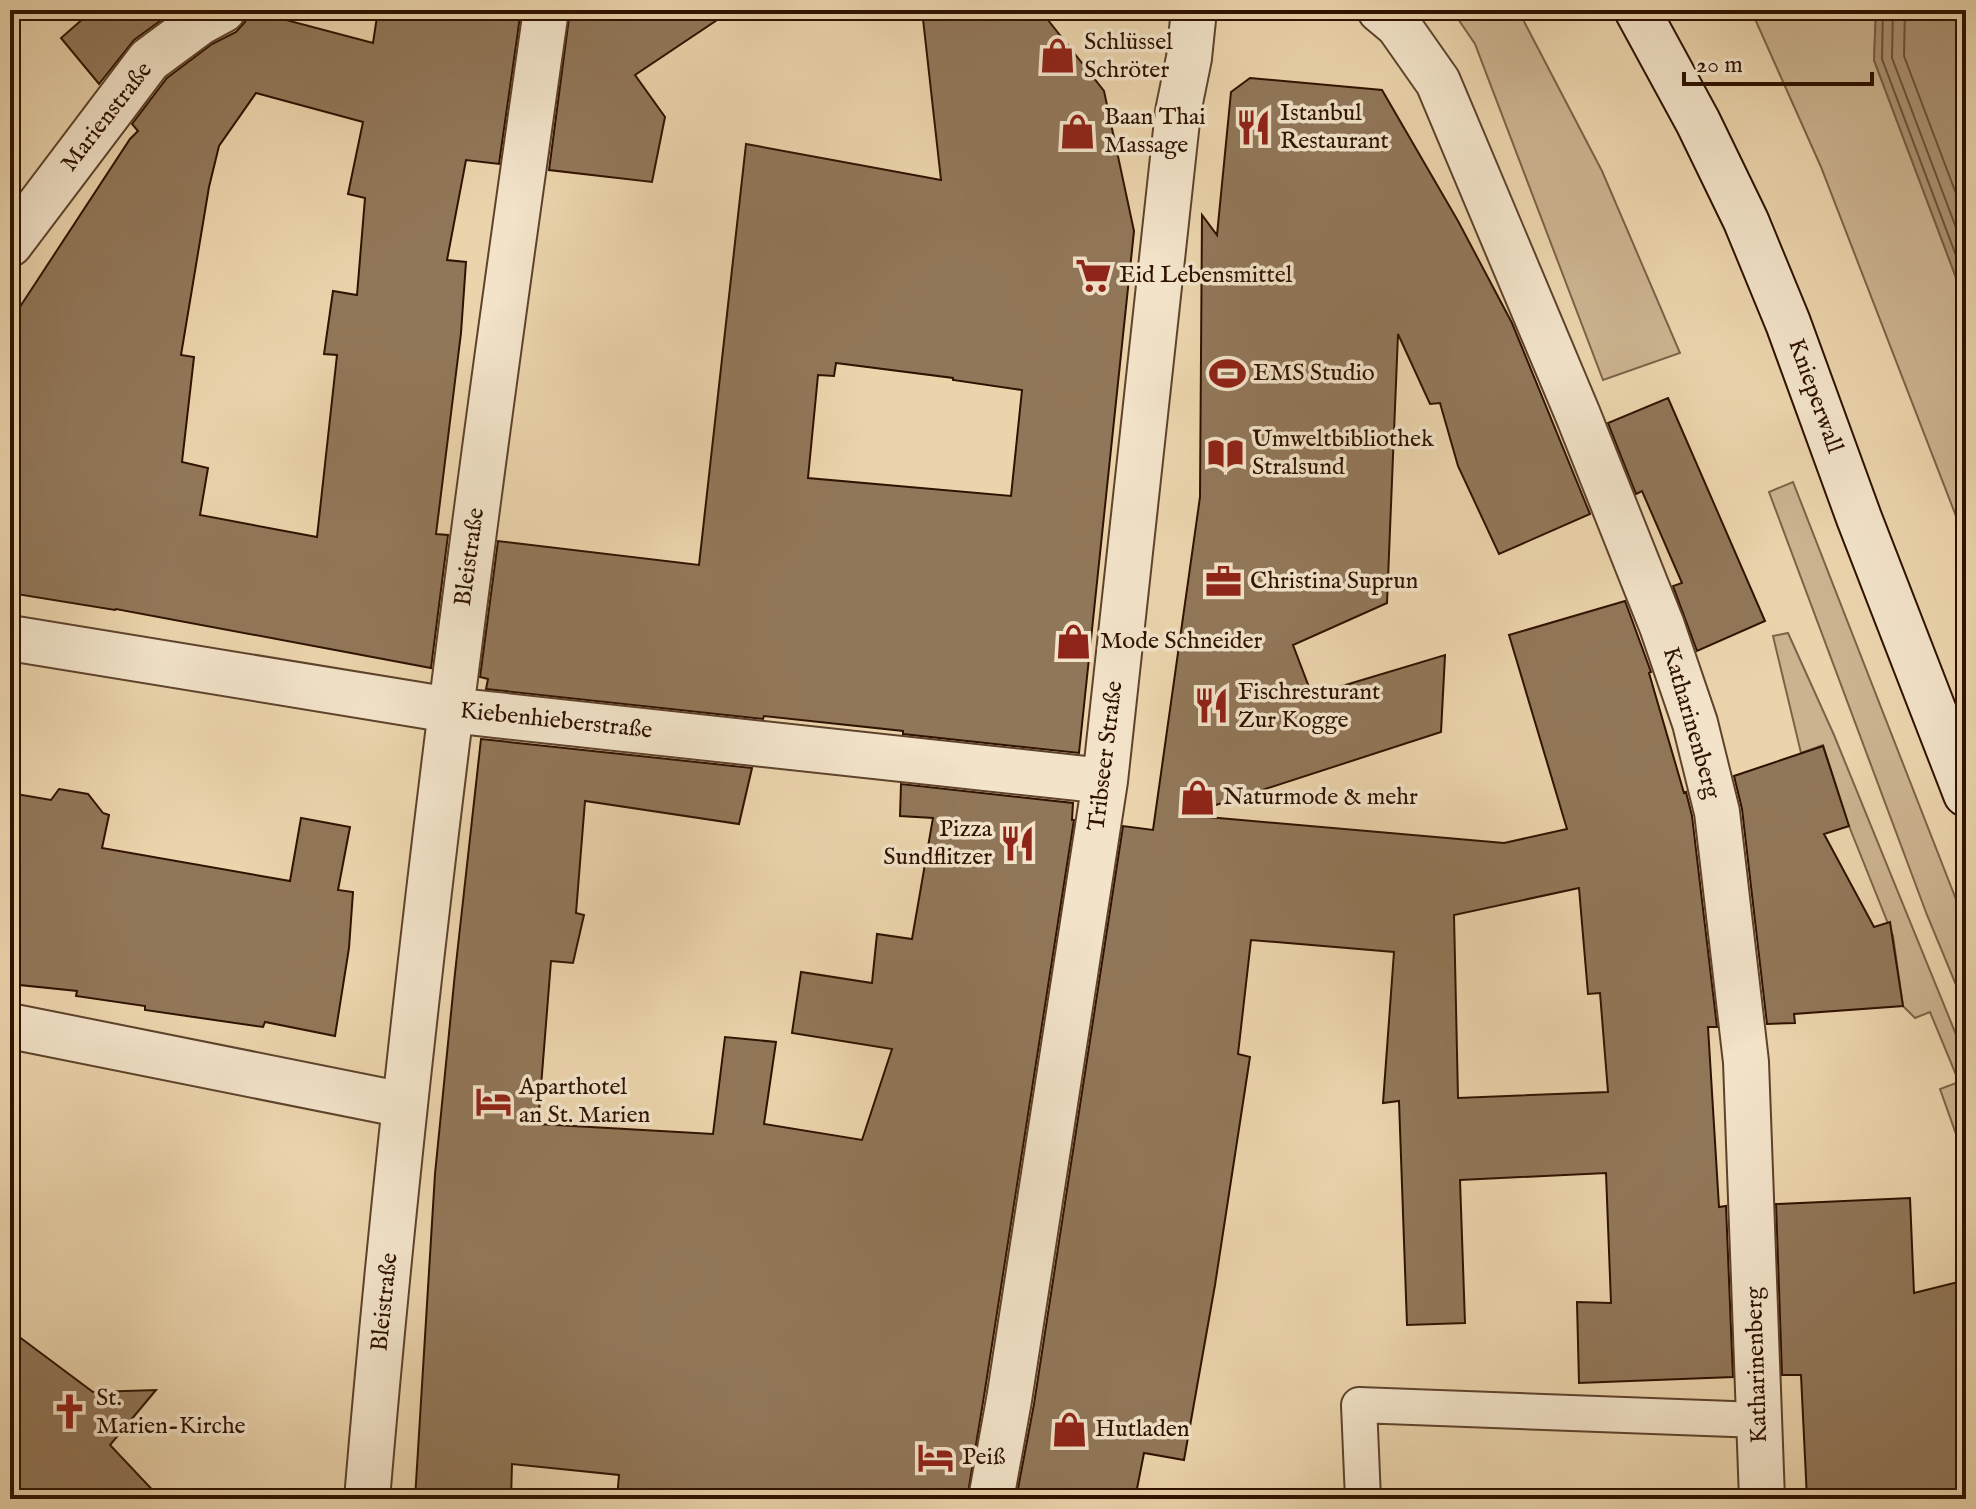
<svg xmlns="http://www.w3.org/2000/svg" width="1976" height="1509" font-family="'IM FELL English',serif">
  <rect width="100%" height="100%" fill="#ebd4ac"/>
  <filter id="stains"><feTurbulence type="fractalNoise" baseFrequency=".0025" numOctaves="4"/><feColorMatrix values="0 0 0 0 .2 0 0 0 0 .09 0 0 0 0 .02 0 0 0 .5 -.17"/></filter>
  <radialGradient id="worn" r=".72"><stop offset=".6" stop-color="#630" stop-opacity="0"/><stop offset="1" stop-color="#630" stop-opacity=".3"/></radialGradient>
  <path fill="#cbb38f" stroke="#7d6248" stroke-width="2" d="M 1452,10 L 1518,10 L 1602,171 L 1680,353 L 1603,380 L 1475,44 Z
    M 1751,10 L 1876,10 L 1874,60 L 1966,304 L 1966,542 L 1821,167 Z
    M 1793,482 L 1966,925 L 1966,1009 L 1927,915 L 1769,492 Z
    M 1788,633 L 1834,735 L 1966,1059 L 1966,1162 L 1940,1089 L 1959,1082 L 1930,1012 L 1915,1018 L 1903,1006 L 1893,936 L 1849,826 L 1823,745 L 1801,753 L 1773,636 Z"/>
  <path fill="#ab9272" stroke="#795f44" stroke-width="2" d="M 1876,10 L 1966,10 L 1966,304 L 1874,60 Z"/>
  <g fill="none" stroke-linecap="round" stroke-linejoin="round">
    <path stroke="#6d5239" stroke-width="2" d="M 1883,10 L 1882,59 L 1966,282
      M 1893,10 L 1892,58 L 1966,254
      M 1905,10 L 1904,56 L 1966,220"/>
  </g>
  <path fill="#917759" stroke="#2f1200" stroke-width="2" fill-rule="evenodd" d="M 93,10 L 175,10 L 134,40 L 99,84 L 61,38 Z
    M 248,10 L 373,43 L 378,10 L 521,10 L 499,164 L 466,160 L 447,260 L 466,262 L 461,333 L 436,534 L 448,535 L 431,668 L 116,609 L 115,610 L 10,593 L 10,322 L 130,139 L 138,131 L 132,124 L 167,78 L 212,44 L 236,32 L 245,22 ZM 256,93 L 363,122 L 348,194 L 365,198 L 357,295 L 333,291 L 324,354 L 337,355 L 317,537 L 200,515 L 208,468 L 182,462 L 194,357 L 181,355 L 209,187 L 219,146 Z
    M 570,10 L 732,10 L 635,75 L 665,117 L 652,182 L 549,170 Z
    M 922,10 L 1040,10 L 1104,91 L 1134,231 L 1079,753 L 903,734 L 903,731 L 764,716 L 763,719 L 486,689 L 488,679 L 480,677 L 498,541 L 699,565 L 746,144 L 941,180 ZM 836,363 L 953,378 L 953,380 L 1022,390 L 1011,496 L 808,478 L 818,375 L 834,376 Z
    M 1250,78 L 1382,90 L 1458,221 L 1512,323 L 1590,514 L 1499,554 L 1458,466 L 1440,403 L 1430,404 L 1398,334 L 1387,603 L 1293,645 L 1312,695 L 1445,655 L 1441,732 L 1185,815 L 1504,843 L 1567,829 L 1509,635 L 1625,601 L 1651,672 L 1649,673 L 1684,793 L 1686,792 L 1692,816 L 1717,1027 L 1708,1027 L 1719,1207 L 1726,1206 L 1733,1377 L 1579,1383 L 1577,1302 L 1611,1303 L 1606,1173 L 1460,1180 L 1465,1323 L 1407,1325 L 1399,1101 L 1383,1103 L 1394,952 L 1251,940 L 1238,1054 L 1250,1057 L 1215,1285 L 1184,1460 L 1144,1453 L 1135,1499 L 1016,1499 L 1034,1404 L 1123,826 L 1153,830 L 1200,497 L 1202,215 L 1217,235 L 1231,92 ZM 1579,888 L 1588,994 L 1600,993 L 1608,1092 L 1458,1098 L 1454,915 Z
    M 1668,398 L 1765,621 L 1697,651 L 1673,586 L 1682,583 L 1642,491 L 1636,494 L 1608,423 Z
    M 481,739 L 752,768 L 739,824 L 585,801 L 576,913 L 584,915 L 573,963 L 551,961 L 538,1124 L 713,1134 L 725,1037 L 776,1042 L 764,1124 L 862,1140 L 892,1049 L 792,1033 L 801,972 L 872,983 L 877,934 L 912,939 L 933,818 L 900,816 L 901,784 L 1073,803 L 1072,820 L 1074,820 L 984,1396 L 967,1499 L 617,1499 L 619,1475 L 512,1464 L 511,1499 L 415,1499 L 435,1174 L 455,973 Z
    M 1823,746 L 1849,826 L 1824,834 L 1874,927 L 1890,922 L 1903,1006 L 1794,1014 L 1795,1023 L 1767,1024 L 1742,809 L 1734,776 Z
    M 59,789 L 88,794 L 103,813 L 109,815 L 102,848 L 290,881 L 301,818 L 350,827 L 338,890 L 353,892 L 349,948 L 335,1036 L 265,1022 L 263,1027 L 145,1010 L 145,1006 L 76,996 L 77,991 L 10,984 L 10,793 L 51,800 Z
    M 1910,1198 L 1914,1293 L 1966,1280 L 1966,1499 L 1807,1499 L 1801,1375 L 1782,1375 L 1776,1204 Z
    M 10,1330 L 93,1392 L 156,1390 L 110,1445 L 161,1499 L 10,1499 Z"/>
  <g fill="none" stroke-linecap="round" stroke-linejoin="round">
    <defs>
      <path id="lane" d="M 1363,1499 L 1359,1405 L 1759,1420"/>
      <path id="street" d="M 1380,10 L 1398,25 L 1438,82 L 1578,415 L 1662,626 L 1695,723 L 1717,812 L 1746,1062 L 1762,1499
        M 10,244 L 149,60 L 199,23 L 223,10
        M 10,638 L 450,710 L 1105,781
        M 10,1026 L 404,1105
        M 367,1499 C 409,1001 475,505 546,10
        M 991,1499 L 1009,1400 L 1105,781 L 1178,112 L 1189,58 L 1194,10"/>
      <path id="secondary" d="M 1637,10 L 1698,122 L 1746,221 L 1788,323 L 1859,518 L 1966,794"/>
    </defs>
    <use href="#lane" stroke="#5e422b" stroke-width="38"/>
    <use href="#street" stroke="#5e422b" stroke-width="48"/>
    <use href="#secondary" stroke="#2f1200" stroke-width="48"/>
    <use href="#lane" stroke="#f2e3c9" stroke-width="34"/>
    <use href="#street" stroke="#f2e3c9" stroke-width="44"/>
    <use href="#secondary" stroke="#f2e3c9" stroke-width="44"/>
  </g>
  <defs>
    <symbol id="shop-bare" viewBox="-9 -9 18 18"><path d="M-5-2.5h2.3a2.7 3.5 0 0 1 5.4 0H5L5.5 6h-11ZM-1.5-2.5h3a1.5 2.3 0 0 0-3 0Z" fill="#8f2418" stroke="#f2e3c9" stroke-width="2.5" paint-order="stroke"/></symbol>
    <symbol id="restaurant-bare" viewBox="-9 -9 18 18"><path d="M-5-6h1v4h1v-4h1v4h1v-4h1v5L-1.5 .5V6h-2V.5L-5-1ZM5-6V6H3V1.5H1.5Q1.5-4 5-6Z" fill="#8f2418" stroke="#f2e3c9" stroke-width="2.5" paint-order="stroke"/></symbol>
    <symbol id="supermarket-bare" viewBox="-9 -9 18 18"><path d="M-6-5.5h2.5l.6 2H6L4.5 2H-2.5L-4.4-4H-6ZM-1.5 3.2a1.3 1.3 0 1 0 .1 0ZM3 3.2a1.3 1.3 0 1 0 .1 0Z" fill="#8f2418" stroke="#f2e3c9" stroke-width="2.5" paint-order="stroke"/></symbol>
    <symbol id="stadium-bare" viewBox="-9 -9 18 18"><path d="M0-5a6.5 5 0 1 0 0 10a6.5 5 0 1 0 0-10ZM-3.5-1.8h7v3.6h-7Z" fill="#8f2418" stroke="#f2e3c9" stroke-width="2.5" paint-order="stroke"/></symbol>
    <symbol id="library-bare" viewBox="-9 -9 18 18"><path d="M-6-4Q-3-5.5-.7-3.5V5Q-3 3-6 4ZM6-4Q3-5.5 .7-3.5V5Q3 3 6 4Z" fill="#8f2418" stroke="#f2e3c9" stroke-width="2.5" paint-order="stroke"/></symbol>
    <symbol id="office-bare" viewBox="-9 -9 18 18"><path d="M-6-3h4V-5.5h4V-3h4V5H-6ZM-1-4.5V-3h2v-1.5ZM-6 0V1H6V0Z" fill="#8f2418" stroke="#f2e3c9" stroke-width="2.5" paint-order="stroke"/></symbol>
    <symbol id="hotel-bare" viewBox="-9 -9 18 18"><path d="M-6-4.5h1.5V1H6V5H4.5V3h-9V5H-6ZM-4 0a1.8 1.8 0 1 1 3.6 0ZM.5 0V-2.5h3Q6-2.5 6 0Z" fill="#8f2418" stroke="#f2e3c9" stroke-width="2.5" paint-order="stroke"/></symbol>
    <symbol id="church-bare" viewBox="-9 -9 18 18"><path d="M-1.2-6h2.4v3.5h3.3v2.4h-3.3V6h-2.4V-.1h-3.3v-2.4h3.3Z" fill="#8f2418" stroke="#f2e3c9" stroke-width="2.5" paint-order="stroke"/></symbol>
  </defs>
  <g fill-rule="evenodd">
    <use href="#shop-bare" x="1032" y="30" width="51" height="51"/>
    <use href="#restaurant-bare" x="1228" y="102" width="51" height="51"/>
    <use href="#shop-bare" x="1052" y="106" width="51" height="51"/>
    <use href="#supermarket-bare" x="1068" y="250" width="51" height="51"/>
    <use href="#stadium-bare" x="1202" y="348" width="51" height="51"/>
    <use href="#library-bare" x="1200" y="428" width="51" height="51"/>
    <use href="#office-bare" x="1198" y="556" width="51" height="51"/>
    <use href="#shop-bare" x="1048" y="616" width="51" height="51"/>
    <use href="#restaurant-bare" x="1186" y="680" width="51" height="51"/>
    <use href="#shop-bare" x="1172" y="772" width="51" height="51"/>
    <use href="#restaurant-bare" x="992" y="818" width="51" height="51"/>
    <use href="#hotel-bare" x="468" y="1076" width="51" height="51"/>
    <use href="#church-bare" x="44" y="1386" width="51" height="51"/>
    <use href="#shop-bare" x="1044" y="1404" width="51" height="51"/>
    <use href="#hotel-bare" x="910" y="1432" width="51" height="51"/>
  </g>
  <g text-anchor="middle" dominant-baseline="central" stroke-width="7" stroke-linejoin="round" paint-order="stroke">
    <g font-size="24" fill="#2f1200" stroke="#f2e3c9" text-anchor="start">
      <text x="1084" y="42">Schlüssel<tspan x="1084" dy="28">Schröter</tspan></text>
      <text x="1280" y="113">Istanbul<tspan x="1280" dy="28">Restaurant</tspan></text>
      <text x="1104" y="117">Baan Thai<tspan x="1104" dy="28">Massage</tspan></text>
      <text x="1119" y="275">Eid Lebensmittel</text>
      <text x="1253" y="373">EMS Studio</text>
      <text x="1252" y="439">Umweltbibliothek<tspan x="1252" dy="28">Stralsund</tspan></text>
      <text x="1250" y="581">Christina Suprun</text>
      <text x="1100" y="641">Mode Schneider</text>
      <text x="1238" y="692">Fischresturant<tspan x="1238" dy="28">Zur Kogge</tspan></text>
      <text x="1223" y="797">Naturmode &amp; mehr</text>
      <text x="992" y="829" text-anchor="end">Pizza<tspan x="992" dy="28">Sundflitzer</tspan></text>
      <text x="519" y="1087">Aparthotel<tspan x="519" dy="28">an St. Marien</tspan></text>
      <text x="96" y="1398">St.<tspan x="96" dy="28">Marien-Kirche</tspan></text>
      <text x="1095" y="1429">Hutladen</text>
      <text x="962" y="1457">Peiß</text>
    </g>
    <g font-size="24" fill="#2f1200" stroke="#f2e3c9">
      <text transform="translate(107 117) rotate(-52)">Marienstraße</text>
      <text transform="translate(1815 396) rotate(70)">Knieperwall</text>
      <text transform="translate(470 557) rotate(-82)">Bleistraße</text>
      <text transform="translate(556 721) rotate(6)">Kiebenhieberstraße</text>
      <text transform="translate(1691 723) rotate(74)">Katharinenberg</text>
      <text transform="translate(1106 756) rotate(-83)">Tribseer Straße</text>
      <text transform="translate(385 1302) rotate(-84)">Bleistraße</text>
      <text transform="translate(1757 1365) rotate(-92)">Katharinenberg</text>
    </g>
  </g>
  <rect width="1976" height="1509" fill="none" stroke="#ebd4ac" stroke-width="40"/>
  <rect x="12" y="12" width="1952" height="1485" fill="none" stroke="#2f1200" stroke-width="4"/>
  <rect x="20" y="20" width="1936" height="1469" fill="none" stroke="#2f1200" stroke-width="2"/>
  <path d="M1684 72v12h188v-12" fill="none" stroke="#2f1200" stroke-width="4"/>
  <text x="1696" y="72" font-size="24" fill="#2f1200" stroke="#f2e3c9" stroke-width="6" paint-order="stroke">20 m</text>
  <rect width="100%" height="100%" filter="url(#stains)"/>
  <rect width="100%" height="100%" fill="url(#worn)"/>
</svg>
